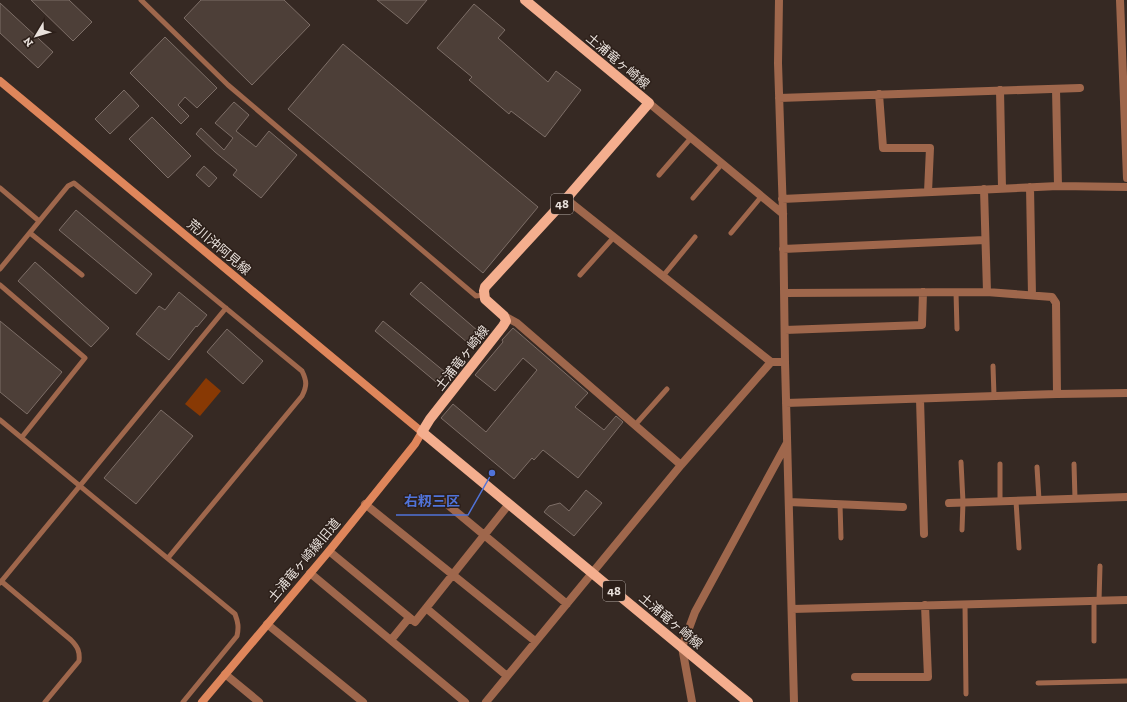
<svg xmlns="http://www.w3.org/2000/svg" width="1127" height="702" font-family="'Zilla Slab','Noto Sans JP',serif">
  <rect width="100%" height="100%" fill="#362923"/>
  <path fill="#883904" d="M 206,378 L 221,391 L 200,416 L 185,404 Z"/>
  <path fill="#4d3f38" stroke="#7d6e67" d="M 31,0 L 69,0 L 92,22 L 73,41 Z
    M 201,0 L 284,0 L 310,25 L 252,85 L 184,18 Z
    M 377,0 L 427,0 L 407,24 Z
    M 0,3 L 53,52 L 38,68 L 0,33 Z
    M 474,4 L 505,30 L 498,38 L 548,82 L 556,71 L 581,90 L 545,137 L 511,111 L 509,114 L 469,80 L 472,77 L 437,48 Z
    M 165,37 L 217,88 L 197,108 L 185,97 L 178,105 L 189,116 L 181,124 L 130,73 Z
    M 343,44 L 538,207 L 483,273 L 288,109 Z
    M 124,90 L 139,106 L 110,134 L 95,119 Z
    M 234,102 L 249,115 L 236,131 L 256,147 L 269,131 L 297,155 L 261,198 L 233,175 L 237,170 L 215,152 L 196,134 L 201,128 L 224,150 L 233,138 L 215,123 Z
    M 152,117 L 191,156 L 168,178 L 129,139 Z
    M 204,166 L 217,178 L 209,187 L 196,175 Z
    M 76,210 L 152,274 L 136,294 L 59,230 Z
    M 35,262 L 109,328 L 91,347 L 18,281 Z
    M 421,282 L 478,331 L 468,343 L 410,294 Z
    M 179,292 L 207,315 L 197,327 L 196,326 L 169,360 L 136,334 L 159,306 L 165,310 Z
    M 0,321 L 62,372 L 27,414 L 0,392 Z
    M 383,321 L 445,372 L 436,382 L 375,331 Z
    M 513,328 L 588,393 L 575,407 L 604,430 L 616,416 L 623,422 L 578,478 L 543,450 L 534,460 L 532,458 L 514,479 L 441,418 L 453,404 L 486,432 L 537,370 L 523,358 L 495,391 L 475,375 L 503,342 L 502,340 Z
    M 227,329 L 263,361 L 243,384 L 207,352 Z
    M 161,410 L 193,436 L 136,504 L 104,478 Z
    M 586,490 L 602,503 L 574,536 L 544,512 L 549,506 L 560,503 L 569,511 Z"/>
  <g fill="none" stroke-linecap="round" stroke-linejoin="round">
    <path stroke="#9f674c" stroke-width="5" d="M 141,0 L 228,85 L 476,296 L 484,295
      M 659,175 L 691,138
      M 0,188 L 39,221
      M 693,198 L 722,164
      M 30,233 L 82,275
      M 731,233 L 761,197
      M 0,269 L 68,186 L 74,183 L 302,371 C 307,381 307,386 302,396 L 168,558
      M 580,275 L 614,237
      M 663,276 L 695,237
      M 0,285 L 85,358 L 22,437
      M 956,292 L 957,329
      M 993,366 L 994,396
      M 0,420 L 235,614 C 238,622 239,627 237,636 L 183,702
      M 635,425 L 667,389
      M 961,462 L 963,502 L 962,530
      M 1074,464 L 1075,499
      M 1037,467 L 1039,500
      M 1000,501 L 1000,464
      M 1016,501 L 1019,548
      M 840,504 L 841,538
      M 1,581 L 71,640 C 78,647 80,652 79,661 L 45,702
      M 0,583 L 226,308
      M 1094,601 L 1094,641
      M 1099,601 L 1100,566
      M 965,604 L 966,694
      M 1038,683 L 1127,681"/>
    <path stroke="#9f674c" stroke-width="8" d="M 779,0 L 778,63 L 783,214 L 785,362 L 794,702
      M 1120,0 L 1127,178
      M 1056,89 L 1058,186
      M 1000,90 L 1002,188
      M 879,94 L 883,148 L 930,148 L 928,192
      M 779,98 L 1080,88
      M 649,103 L 783,214
      M 1030,187 L 1032,295
      M 984,189 L 987,292
      M 566,199 L 771,362 L 785,362
      M 782,199 L 1058,186 L 1127,187
      M 783,249 L 985,240
      M 784,293 L 987,292 L 1052,297 L 1056,303 L 1057,394
      M 504,316 L 517,323 L 681,465
      M 785,330 L 922,325 L 923,292
      M 920,399 L 924,534
      M 786,403 L 1057,394 L 1127,393
      M 442,500 L 567,604
      M 789,502 L 903,507
      M 949,503 L 1127,497
      M 365,504 L 535,641
      M 329,551 L 415,622 L 509,504
      M 310,573 L 465,702
      M 426,608 L 507,676
      M 792,609 L 1127,600
      M 267,624 L 363,702
      M 391,640 L 409,618
      M 225,674 L 259,702
      M 855,677 L 928,677 L 925,605
      M 486,702 L 681,465 L 771,362
      M 692,702 L 682,647 L 695,612 L 787,443"/>
    <path stroke="#df865b" stroke-width="8" d="M 0,81 L 422,432 L 415,444 L 329,551 L 202,702"/>
    <path stroke="#f4ae8e" stroke-width="10" d="M 525,0 L 649,103 L 566,199 L 485,287 L 484,291 L 485,299 L 504,316 L 506,321 L 503,326 L 430,419 L 422,432 L 748,702"/>
  </g>
  <g text-anchor="middle" dominant-baseline="central" stroke-width="3" stroke-linejoin="round" paint-order="stroke">
    <g fill="#2c1f19" stroke="#b0a7a2" stroke-width="1">
      <rect x="551" y="194" width="22" height="20" rx="3"/>
      <rect x="603" y="581" width="22" height="20" rx="3"/>
    </g>
    <g font-size="12" font-weight="bold" fill="#e9e1dc">
      <text x="562" y="204">48</text>
      <text x="614" y="591">48</text>
    </g>
    <g font-size="13" fill="#e9e1dc" stroke="#2c1f19">
      <text transform="translate(618 61) rotate(40)">土浦竜ヶ崎線</text>
      <text transform="translate(219 247) rotate(40)">荒川沖阿見線</text>
      <text transform="translate(462 358) rotate(-52)">土浦竜ヶ崎線</text>
      <text transform="translate(304 560) rotate(-50)">土浦竜ヶ崎線旧道</text>
      <text transform="translate(671 621) rotate(40)">土浦竜ヶ崎線</text>
    </g>
  </g>
  <path fill="none" stroke="#5073d9" stroke-width="1.5" d="M492 473L468 515H396"/>
  <circle fill="#5073d9" stroke="#2c1f19" stroke-width="1.5" cx="492" cy="473" r="4"/>
  <g font-size="14" text-anchor="middle" font-weight="bold" fill="#5073d9" stroke="#2c1f19" stroke-width="3" stroke-linejoin="round" paint-order="stroke">
    <text x="432" y="506">右籾三区</text>
  </g>
  <g transform="translate(36 36) rotate(232)" stroke="#2c1f19" stroke-width="3" paint-order="stroke">
  <path d="M0-3L7 15L0 10L-7 15Z" fill="#e9e1dc"/>
  <text y="-6" font-size="11" font-weight="bold" text-anchor="middle" fill="#e9e1dc">N</text>
  </g>
</svg>
